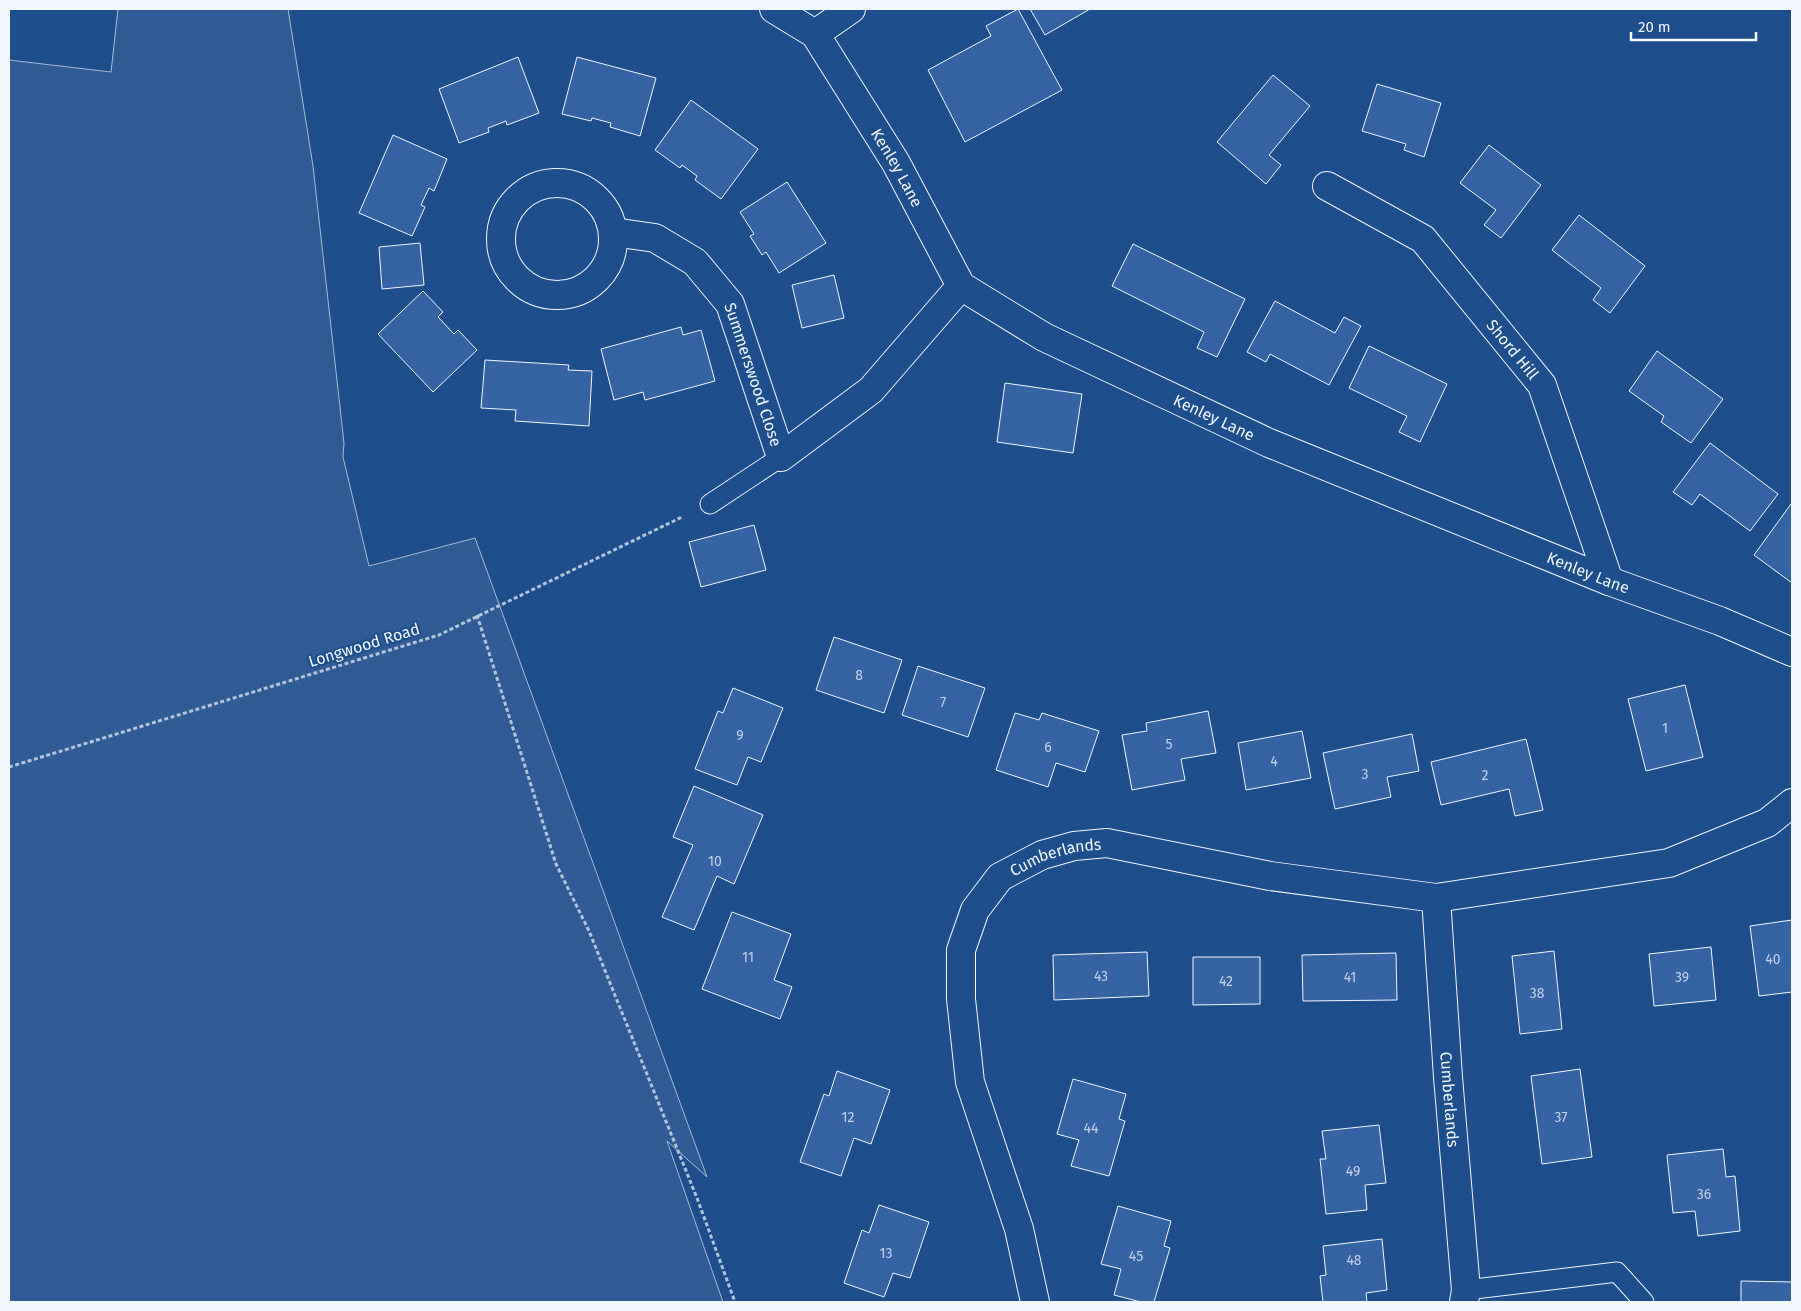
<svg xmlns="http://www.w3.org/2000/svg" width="1801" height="1311" font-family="'Fira Sans',sans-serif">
  <rect width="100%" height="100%" fill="#1f4e8c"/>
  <path fill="#305b95" stroke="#a8bbd7" d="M 118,9 L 288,9 L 313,166 L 344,443 L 343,457 L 369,566 L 475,538 L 707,1177 L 667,1141 L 723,1302 L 9,1302 L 9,60 L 111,72 Z"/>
  <path fill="#3563a3" stroke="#f2f6ff" d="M 1018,9 L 1062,90 L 965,142 L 928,70 L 991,36 L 986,26 Z
    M 1030,9 L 1090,9 L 1045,35 Z
    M 518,57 L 539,113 L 507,125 L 506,121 L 488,128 L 489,132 L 459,143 L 439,89 Z
    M 577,57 L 656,78 L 640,136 L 610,127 L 611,123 L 592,118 L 591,121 L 562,114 Z
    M 1273,75 L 1310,106 L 1269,155 L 1281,165 L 1266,184 L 1217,142 Z
    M 1377,84 L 1441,103 L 1424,157 L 1404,150 L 1406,144 L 1362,131 Z
    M 691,100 L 758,149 L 721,199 L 695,180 L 697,176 L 682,165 L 680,168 L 655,150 Z
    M 393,135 L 447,159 L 434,191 L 429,188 L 421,205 L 425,207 L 412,236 L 359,213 Z
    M 1489,145 L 1541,185 L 1501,238 L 1484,225 L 1496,210 L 1460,183 Z
    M 787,182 L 826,243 L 779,273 L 766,252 L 762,255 L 750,236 L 754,234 L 740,212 Z
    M 1579,215 L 1645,266 L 1610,313 L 1593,300 L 1601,288 L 1552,250 Z
    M 420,243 L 424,285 L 382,289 L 379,247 Z
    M 1133,244 L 1245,299 L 1217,357 L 1197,348 L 1204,332 L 1112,286 Z
    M 834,275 L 844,318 L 802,328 L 792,285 Z
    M 423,291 L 443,312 L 438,317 L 454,334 L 458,330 L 477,350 L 433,392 L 378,334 Z
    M 1275,301 L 1335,333 L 1344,317 L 1361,326 L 1329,385 L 1270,354 L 1266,362 L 1247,352 Z
    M 681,327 L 683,335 L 701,330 L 715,381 L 645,400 L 643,392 L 614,400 L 601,349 Z
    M 1369,346 L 1447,384 L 1420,442 L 1399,432 L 1407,416 L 1349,388 Z
    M 1657,351 L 1723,399 L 1691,443 L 1661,422 L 1664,416 L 1629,391 Z
    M 485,360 L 569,365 L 568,370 L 592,371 L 589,426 L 515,421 L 516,410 L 481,408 Z
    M 1005,383 L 1082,394 L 1073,453 L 997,442 Z
    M 1710,443 L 1778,494 L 1750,531 L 1700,494 L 1692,505 L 1673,492 Z
    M 1791,504 L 1792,505 L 1792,583 L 1754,555 Z
    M 754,525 L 766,570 L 701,587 L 689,542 Z
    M 834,637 L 902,660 L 884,713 L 816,690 Z
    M 918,666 L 985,688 L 968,737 L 902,715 Z
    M 1685,685 L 1703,757 L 1646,771 L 1628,699 Z
    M 733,688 L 783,708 L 761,762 L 748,757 L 737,785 L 695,769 L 718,711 L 723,713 Z
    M 1208,711 L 1216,753 L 1181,759 L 1185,780 L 1132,790 L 1122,735 L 1147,731 L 1146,723 Z
    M 1015,713 L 1039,720 L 1042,713 L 1099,731 L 1085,772 L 1056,763 L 1048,787 L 996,770 Z
    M 1302,731 L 1311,778 L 1246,790 L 1238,743 Z
    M 1412,734 L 1419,771 L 1387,777 L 1391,797 L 1335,809 L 1323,753 Z
    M 1526,739 L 1543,810 L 1515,816 L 1509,789 L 1441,805 L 1431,762 Z
    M 694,786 L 763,815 L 734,884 L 717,876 L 694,930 L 662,917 L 693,845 L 673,837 Z
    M 732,912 L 791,934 L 774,980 L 792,987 L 780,1019 L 702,989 Z
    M 1792,920 L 1792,992 L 1759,996 L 1750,926 Z
    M 1711,947 L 1716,1000 L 1654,1006 L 1649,954 Z
    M 1554,951 L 1562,1029 L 1520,1034 L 1512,956 Z
    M 1147,952 L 1149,996 L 1054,1000 L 1053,955 Z
    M 1396,953 L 1397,1000 L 1303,1001 L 1302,955 Z
    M 1193,957 L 1260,957 L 1260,1004 L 1193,1005 Z
    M 1580,1069 L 1592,1157 L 1542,1164 L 1531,1076 Z
    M 837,1071 L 890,1090 L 871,1144 L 854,1138 L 841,1176 L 800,1162 L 824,1094 L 829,1096 Z
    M 1073,1079 L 1126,1094 L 1119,1119 L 1125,1121 L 1109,1176 L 1071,1166 L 1079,1140 L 1057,1134 Z
    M 1379,1125 L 1386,1183 L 1365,1185 L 1367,1210 L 1326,1214 L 1320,1159 L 1326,1159 L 1322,1131 Z
    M 1723,1149 L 1726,1177 L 1735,1176 L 1740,1231 L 1698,1236 L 1695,1211 L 1673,1213 L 1667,1155 Z
    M 879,1205 L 929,1222 L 910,1278 L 893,1273 L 884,1297 L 844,1283 L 862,1230 L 869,1233 Z
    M 1118,1206 L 1171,1221 L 1164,1246 L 1170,1248 L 1154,1302 L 1141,1302 L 1114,1295 L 1121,1269 L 1101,1264 Z
    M 1382,1239 L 1387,1290 L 1366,1293 L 1367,1302 L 1323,1302 L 1320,1276 L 1326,1275 L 1323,1246 Z
    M 1741,1281 L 1792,1282 L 1792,1302 L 1741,1302 Z"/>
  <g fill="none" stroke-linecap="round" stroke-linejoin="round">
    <defs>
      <path id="lane" d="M 710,504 L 781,457
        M 1466,1290 L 1617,1272 L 1644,1302"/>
      <g id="street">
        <path id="s1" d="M 774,9 L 815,34 L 896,163 L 961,286 L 1044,337 L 1269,443 L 1609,581 L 1720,621 L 1792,652"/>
        <path d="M 815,34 L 851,9"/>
        <circle cx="557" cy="239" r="56"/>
        <path id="s2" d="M 1327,186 L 1423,239 L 1542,385 L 1609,581"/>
        <path id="s3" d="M 613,232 L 655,238 L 695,262 L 730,304 L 781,457 L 871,390 L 961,286"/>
        <path id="s4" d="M 1436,898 L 1448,1077 L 1466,1290 L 1464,1302"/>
        <path id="s5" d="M 1035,1302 L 1019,1229 L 970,1082 L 961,999 L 961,950 L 975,910 L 1000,877 L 1042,855 L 1074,846 L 1107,843 L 1270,876 L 1436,898 L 1669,863 L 1767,823 L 1792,803"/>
      </g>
    </defs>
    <use href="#lane" stroke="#f2f6ff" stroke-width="21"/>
    <use href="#street" stroke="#f2f6ff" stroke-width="30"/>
    <path stroke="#b3c4dc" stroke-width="3" stroke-dasharray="4 2.5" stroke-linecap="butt" d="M 477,615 L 556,864 L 589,931 L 697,1198 L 735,1302
      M 9,767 L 439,635 L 682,517"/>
    <use href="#lane" stroke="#1f4e8c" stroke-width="19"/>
    <use href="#street" stroke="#1f4e8c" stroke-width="28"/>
  </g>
  <g text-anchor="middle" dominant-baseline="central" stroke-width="4" stroke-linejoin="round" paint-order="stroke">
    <g font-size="14" fill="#c3d1e8">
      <text x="859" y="675">8</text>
      <text x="943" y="702">7</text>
      <text x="1665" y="728">1</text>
      <text x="740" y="735">9</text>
      <text x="1169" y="744">5</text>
      <text x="1048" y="747">6</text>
      <text x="1274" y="761">4</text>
      <text x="1365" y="774">3</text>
      <text x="1485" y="775">2</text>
      <text x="715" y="861">10</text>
      <text x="748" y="957">11</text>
      <text x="1773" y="959">40</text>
      <text x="1101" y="976">43</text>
      <text x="1350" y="977">41</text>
      <text x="1682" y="977">39</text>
      <text x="1226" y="981">42</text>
      <text x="1537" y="993">38</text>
      <text x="848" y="1117">12</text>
      <text x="1561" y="1117">37</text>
      <text x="1091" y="1128">44</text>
      <text x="1353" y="1171">49</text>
      <text x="1704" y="1194">36</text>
      <text x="886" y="1253">13</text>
      <text x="1136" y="1256">45</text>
      <text x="1354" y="1260">48</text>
    </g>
    <g font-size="16" fill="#f2f6ff" stroke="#1f4e8c">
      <text stroke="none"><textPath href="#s1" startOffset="205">Kenley Lane</textPath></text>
      <text stroke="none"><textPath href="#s2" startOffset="252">Shord Hill</textPath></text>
      <text stroke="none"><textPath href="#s3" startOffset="218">Summerswood Close</textPath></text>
      <text stroke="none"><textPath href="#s1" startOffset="625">Kenley Lane</textPath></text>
      <text stroke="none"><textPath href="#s1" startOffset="1030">Kenley Lane</textPath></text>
      <text transform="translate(364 645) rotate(-17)">Longwood Road</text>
      <text stroke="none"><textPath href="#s5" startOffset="506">Cumberlands</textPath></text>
      <text stroke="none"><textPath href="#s4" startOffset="202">Cumberlands</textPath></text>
    </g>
  </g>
  <rect width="1801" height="1311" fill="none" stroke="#f2f6ff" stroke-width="20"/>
  <path d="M1631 32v8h125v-8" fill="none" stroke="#f2f6ff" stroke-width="2.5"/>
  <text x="1638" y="32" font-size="15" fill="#f2f6ff" stroke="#1f4e8c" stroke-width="4" paint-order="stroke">20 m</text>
</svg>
